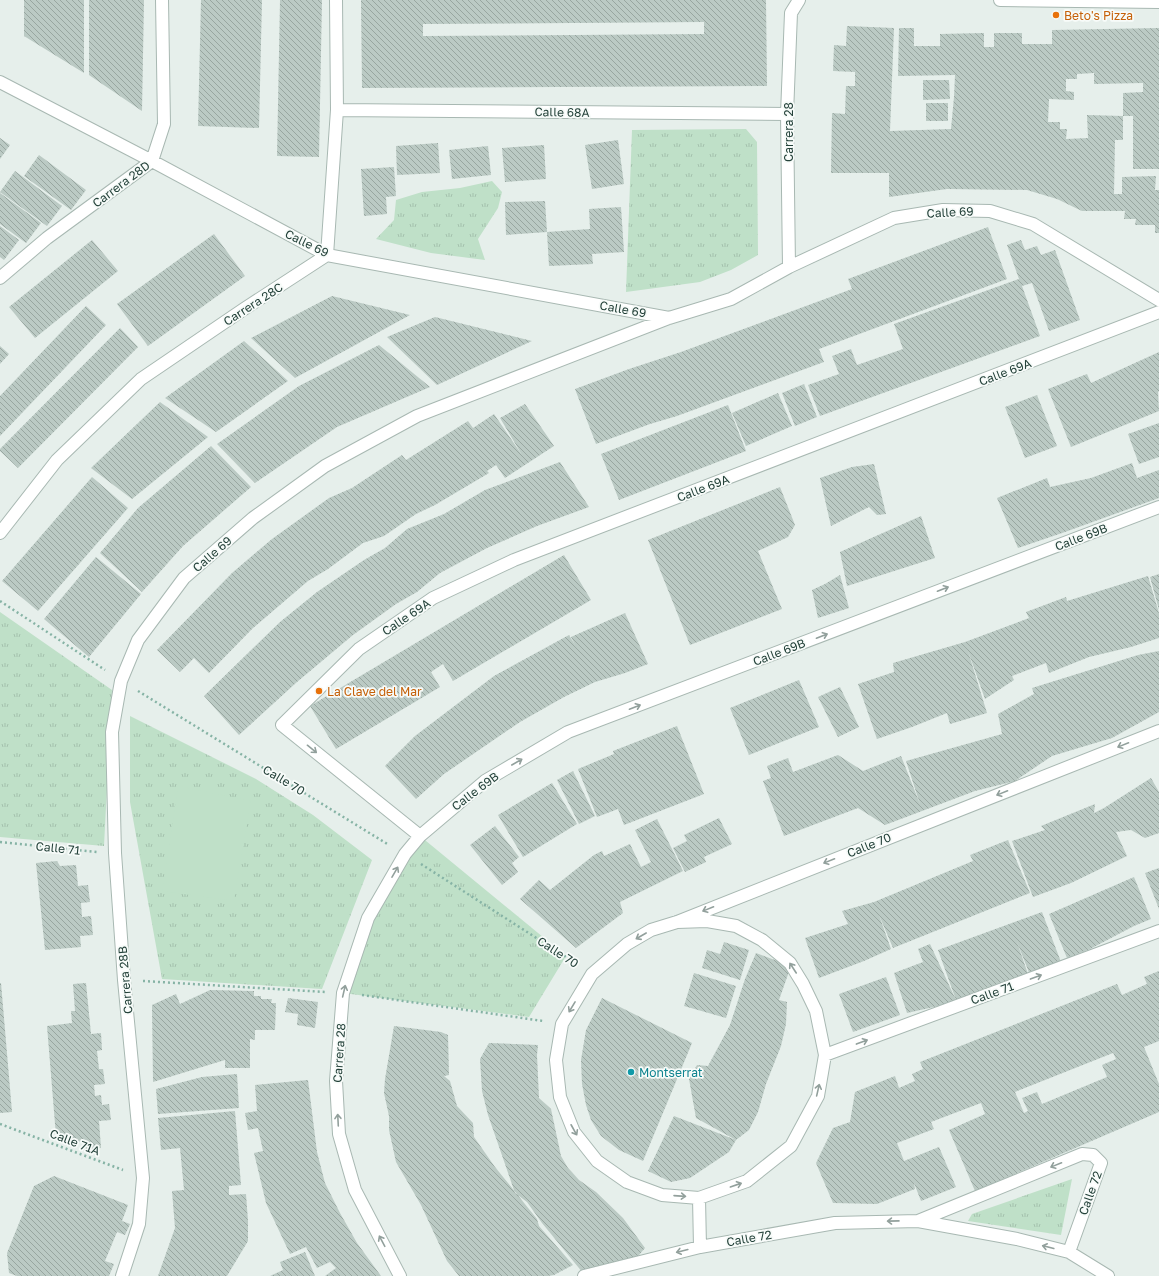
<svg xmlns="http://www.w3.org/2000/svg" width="1159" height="1276" font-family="'Golos Text',sans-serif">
  <defs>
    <pattern id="grass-tufts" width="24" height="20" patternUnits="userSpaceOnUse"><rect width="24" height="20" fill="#bfe0c8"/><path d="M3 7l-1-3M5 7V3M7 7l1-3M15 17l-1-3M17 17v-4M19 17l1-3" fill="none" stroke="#a4c1ad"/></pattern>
    <pattern id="building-back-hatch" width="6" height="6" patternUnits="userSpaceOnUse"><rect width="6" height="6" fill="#bbcac4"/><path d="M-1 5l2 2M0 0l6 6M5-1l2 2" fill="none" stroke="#98a6a0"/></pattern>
  </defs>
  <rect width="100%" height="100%" fill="#e6efeb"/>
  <path fill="url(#grass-tufts)" d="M 746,129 L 757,142 L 758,255 L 731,270 L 700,282 L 626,292 L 632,130 Z
    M 492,181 L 502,192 L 498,208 L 478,239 L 485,260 L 431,253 L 376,239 L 394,220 L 396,200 L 422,192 L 460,188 Z
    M 0,612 L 112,690 L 104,846 L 0,837 Z
    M 130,716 L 256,779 L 313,815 L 372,860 L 322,989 L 162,979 L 130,802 Z
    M 420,836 L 566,956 L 529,1017 L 343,993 L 376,914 Z
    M 1072,1179 L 1061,1235 L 968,1221 L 972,1214 Z"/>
  <path fill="#bfe0c8" d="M 178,786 L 251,801 L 234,901 L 162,891 Z"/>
  <path fill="url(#building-back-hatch)" fill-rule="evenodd" d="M 24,0 L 84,0 L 84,73 L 24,36 Z
    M 89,0 L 144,0 L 142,111 L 89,75 Z
    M 201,0 L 262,0 L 259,128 L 198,126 Z
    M 280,0 L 322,0 L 319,157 L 277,156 Z
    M 361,0 L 766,0 L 767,86 L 362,88 ZM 704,22 L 704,34 L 423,36 L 423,24 Z
    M 847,26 L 894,28 L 890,131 L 951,129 L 954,97 L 955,75 L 898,76 L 899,28 L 914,28 L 914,46 L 940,46 L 940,34 L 984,33 L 984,47 L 994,47 L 994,33 L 1022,33 L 1022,44 L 1052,44 L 1052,30 L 1159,28 L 1159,169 L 1133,169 L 1133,116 L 1123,116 L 1123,93 L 1143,92 L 1143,83 L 1094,84 L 1094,73 L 1077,74 L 1077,79 L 1066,79 L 1066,91 L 1074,92 L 1074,100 L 1049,99 L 1048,122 L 1060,122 L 1060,129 L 1067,129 L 1066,139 L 1088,138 L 1087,115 L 1123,116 L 1123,140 L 1115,140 L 1114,194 L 1122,194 L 1122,177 L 1156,176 L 1155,190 L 1159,190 L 1159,233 L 1155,233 L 1155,225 L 1135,225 L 1136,219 L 1124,219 L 1125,211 L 1082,211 L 1057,199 L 1027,190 L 947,189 L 889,197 L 889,173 L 831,173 L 832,113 L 845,114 L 846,86 L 855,86 L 855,72 L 833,71 L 834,45 L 846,46 Z
    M 923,80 L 949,80 L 950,99 L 923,100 Z
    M 926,103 L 948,103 L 948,121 L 926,121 Z
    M 0,138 L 10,145 L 0,159 Z
    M 618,140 L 624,184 L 592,189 L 585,145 Z
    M 438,143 L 440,173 L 397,175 L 396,146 Z
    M 544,145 L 546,179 L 505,182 L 502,148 Z
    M 488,146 L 491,175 L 452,179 L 449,150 Z
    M 39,155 L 86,190 L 71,210 L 24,176 Z
    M 394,167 L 396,196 L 386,197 L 387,214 L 364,216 L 361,169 Z
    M 15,171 L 62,206 L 47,226 L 0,192 Z
    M 0,193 L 41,223 L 26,243 L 0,224 Z
    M 545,201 L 547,232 L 506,235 L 505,202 Z
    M 621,207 L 624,252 L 592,254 L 593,264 L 549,266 L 547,232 L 590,229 L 589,209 Z
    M 0,226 L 19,240 L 4,260 L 0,257 Z
    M 988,227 L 1007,279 L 819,349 L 824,362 L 677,416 L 650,424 L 596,444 L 575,389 L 629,369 L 681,352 L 852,289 L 848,279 Z
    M 214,234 L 245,276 L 148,346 L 117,304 Z
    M 92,240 L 118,271 L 35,338 L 9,307 Z
    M 1021,240 L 1025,250 L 1037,246 L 1041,255 L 1055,250 L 1080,320 L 1049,331 L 1032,283 L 1022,286 L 1040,336 L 820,416 L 808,385 L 839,374 L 832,356 L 851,349 L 857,365 L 903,349 L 894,324 L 1019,279 L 1007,245 Z
    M 332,296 L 410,315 L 295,378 L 251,338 Z
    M 86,306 L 106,325 L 0,436 L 0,396 Z
    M 435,317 L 532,341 L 437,385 L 387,337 Z
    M 120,328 L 138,347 L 18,468 L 0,451 L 0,449 Z
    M 244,341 L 288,381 L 216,432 L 165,398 Z
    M 379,345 L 430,387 L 337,427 L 255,483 L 217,444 L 299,386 Z
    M 0,346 L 9,354 L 0,364 Z
    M 1159,352 L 1159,391 L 1158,392 L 1159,411 L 1071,447 L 1048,389 L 1087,374 L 1091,383 Z
    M 804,384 L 817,417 L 795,426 L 782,393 Z
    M 778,393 L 792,426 L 746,446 L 732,413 Z
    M 1037,395 L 1057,446 L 1025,458 L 1005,407 Z
    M 160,402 L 208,437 L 132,499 L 91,468 Z
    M 525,404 L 554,446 L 505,478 L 496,465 L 487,471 L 489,473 L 435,505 L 416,514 L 384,536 L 363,543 L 328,569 L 308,581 L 253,628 L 209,673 L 194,658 L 180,672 L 157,650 L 232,573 L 272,539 L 329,498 L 352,488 L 402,455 L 406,460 L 468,421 L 473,428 L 494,414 L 522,455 L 500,418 Z
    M 728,405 L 746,451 L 619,500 L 601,454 Z
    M 1159,423 L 1159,457 L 1139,464 L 1128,434 Z
    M 211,446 L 251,487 L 183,546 L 142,592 L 100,553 L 138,508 Z
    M 560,462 L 589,507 L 537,526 L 487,548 L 440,573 L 417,592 L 396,604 L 353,635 L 297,682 L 239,735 L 204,696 L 280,622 L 317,592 L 364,560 L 385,548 L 407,529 L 444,514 L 485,490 Z
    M 1132,463 L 1137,478 L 1159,470 L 1159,498 L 1065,532 L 1018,548 L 997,498 L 1047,478 L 1050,487 L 1091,478 Z
    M 874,464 L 886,514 L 877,515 L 869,507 L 831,526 L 820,478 L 852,467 Z
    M 92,477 L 128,508 L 38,611 L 2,581 Z
    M 780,487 L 795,525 L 788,537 L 758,551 L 782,609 L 690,645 L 648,540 Z
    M 921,516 L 935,558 L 847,586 L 840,552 Z
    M 564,555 L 591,600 L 453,681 L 443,664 L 431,672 L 440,687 L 336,749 L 310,706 Z
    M 96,557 L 141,594 L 89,657 L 44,619 Z
    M 1159,574 L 1159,610 L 1150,577 Z
    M 840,575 L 849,608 L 818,618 L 812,590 L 825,584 Z
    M 1148,576 L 1159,613 L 1159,638 L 1131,647 L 1089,657 L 1049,673 L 1046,663 L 1012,676 L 1014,680 L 985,699 L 968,651 L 987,713 L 950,724 L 947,713 L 912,727 L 877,739 L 858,684 L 894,672 L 893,663 L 965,642 L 1029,618 L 1026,612 L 1066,597 L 1067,601 Z
    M 625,613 L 648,664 L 625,673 L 595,682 L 564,697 L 520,722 L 444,774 L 416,799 L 385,766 L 415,736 L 494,676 L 569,635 L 575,645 L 571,637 Z
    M 1159,651 L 1159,712 L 1112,738 L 1052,756 L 1015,781 L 975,791 L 885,825 L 858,808 L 784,836 L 763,781 L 771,778 L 767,766 L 788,758 L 793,772 L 838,755 L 863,771 L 901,756 L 920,804 L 906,761 L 1002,734 L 998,714 L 1034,694 L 1032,688 L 1138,655 Z
    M 799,680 L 819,727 L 749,755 L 730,708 Z
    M 840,687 L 859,727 L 838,737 L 818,697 Z
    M 677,726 L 704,794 L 624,825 L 618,809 L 597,817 L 578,769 L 614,754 L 613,751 Z
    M 573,771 L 595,816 L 579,824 L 557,780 Z
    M 1151,778 L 1159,792 L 1159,833 L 1145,838 L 1131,830 L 1116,832 L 1127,856 L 1071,883 L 1033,897 L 1012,841 L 1045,830 L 1041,826 L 1095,804 L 1094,813 L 1104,808 Z
    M 552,783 L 577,824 L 523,857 L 498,815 Z
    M 719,818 L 732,844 L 704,857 L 706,862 L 685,872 L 673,848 L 687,841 L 684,835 Z
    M 657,819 L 683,871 L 620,902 L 623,913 L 576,948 L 520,899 L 539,880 L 550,890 L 594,855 L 602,851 L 604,856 L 630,844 L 641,867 L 651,862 L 635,830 Z
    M 495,826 L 519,857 L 512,863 L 518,872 L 502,885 L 470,845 Z
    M 1008,840 L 1030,893 L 893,948 L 879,915 L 891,949 L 864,961 L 819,978 L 805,938 L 848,924 L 842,911 L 874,902 L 973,861 L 970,855 Z
    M 57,861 L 60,866 L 76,865 L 78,886 L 88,885 L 90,902 L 81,903 L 82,917 L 91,916 L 93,935 L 80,936 L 81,947 L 45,950 L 36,863 Z
    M 1159,868 L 1159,909 L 1145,873 Z
    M 1134,877 L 1151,919 L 1134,926 L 1090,949 L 1067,958 L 1049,914 Z
    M 1042,912 L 1061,962 L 1030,975 L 1017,942 L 1029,977 L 956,1002 L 907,1013 L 894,973 L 923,962 L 918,949 L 930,944 L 956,1000 L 938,950 Z
    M 724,942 L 749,950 L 740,980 L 702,968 L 707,950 L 720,954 Z
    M 756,953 L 791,966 L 779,1000 L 787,1002 L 786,1024 L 781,1046 L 766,1084 L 758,1112 L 749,1130 L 736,1140 L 729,1152 L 690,1178 L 671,1182 L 648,1171 L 674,1116 L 736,1140 L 696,1118 L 689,1079 L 697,1065 L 708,1066 L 730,1025 L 745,979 Z
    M 1159,971 L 1159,1041 L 1144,1047 L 1159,1084 L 1159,1112 L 975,1191 L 949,1130 L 985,1114 L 981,1103 L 931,1122 L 934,1129 L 897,1143 L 904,1161 L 939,1147 L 956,1187 L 921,1201 L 914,1183 L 915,1189 L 877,1204 L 833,1203 L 816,1163 L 833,1128 L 850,1122 L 855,1092 L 895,1076 L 899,1088 L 915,1081 L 912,1074 L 923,1069 L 920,1062 L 1117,984 L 1122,995 L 1147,984 L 1144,977 ZM 1108,1042 L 1116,1059 L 1102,1065 L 1107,1077 L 1042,1104 L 1037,1092 L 1022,1098 L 1028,1111 L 1024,1113 L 1015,1092 L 1113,1053 Z
    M 694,973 L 736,986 L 726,1018 L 684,1006 Z
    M 886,977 L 900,1015 L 853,1032 L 839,994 Z
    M 0,983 L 1,983 L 12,1112 L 0,1113 Z
    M 86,983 L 91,1034 L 101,1033 L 102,1050 L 97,1051 L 99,1069 L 103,1069 L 105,1084 L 94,1085 L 95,1096 L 101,1095 L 102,1105 L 109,1104 L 111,1120 L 99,1121 L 101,1148 L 83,1150 L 83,1141 L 69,1142 L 68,1135 L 56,1136 L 47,1026 L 72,1023 L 71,1011 L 75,1011 L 73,984 Z
    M 210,990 L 254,991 L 254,996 L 261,996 L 261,999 L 272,999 L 271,1003 L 276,1003 L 275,1030 L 255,1030 L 255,1040 L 250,1039 L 250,1068 L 225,1068 L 225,1060 L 153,1082 L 152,1005 L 176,994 L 180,1004 Z
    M 288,998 L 318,1002 L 315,1028 L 297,1025 L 298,1014 L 285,1012 Z
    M 602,998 L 692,1043 L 643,1161 L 619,1150 L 601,1136 L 591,1120 L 586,1105 L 582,1084 L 581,1060 L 586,1030 Z
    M 394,1026 L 441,1032 L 448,1035 L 449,1075 L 444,1076 L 450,1081 L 457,1106 L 473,1123 L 474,1137 L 495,1167 L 537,1219 L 539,1226 L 573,1265 L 554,1275 L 548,1276 L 459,1276 L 447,1261 L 421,1205 L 396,1162 L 389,1130 L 389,1116 L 384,1093 L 385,1079 Z
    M 489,1043 L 538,1045 L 537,1055 L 539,1098 L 551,1109 L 561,1156 L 568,1168 L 579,1180 L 596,1192 L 623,1218 L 645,1248 L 633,1262 L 583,1273 L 542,1223 L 527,1202 L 515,1193 L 488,1115 L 482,1091 L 480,1059 Z
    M 237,1074 L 239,1108 L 158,1114 L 156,1089 L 202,1077 Z
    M 308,1080 L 317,1152 L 325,1183 L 340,1213 L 357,1243 L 381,1276 L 325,1276 L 336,1268 L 330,1262 L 317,1268 L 306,1247 L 290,1254 L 266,1203 L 254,1153 L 263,1151 L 258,1128 L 248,1130 L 245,1113 L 257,1111 L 255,1085 Z
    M 235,1111 L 241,1185 L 229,1186 L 229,1195 L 246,1194 L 248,1221 L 248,1241 L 227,1276 L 158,1276 L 175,1228 L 172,1191 L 184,1190 L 180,1148 L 161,1150 L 158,1118 Z
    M 54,1176 L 128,1205 L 122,1221 L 130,1224 L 125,1235 L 117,1232 L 105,1261 L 114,1264 L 109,1276 L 17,1276 L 9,1273 L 7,1253 L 34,1186 Z
    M 305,1252 L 315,1276 L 270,1276 L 283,1270 L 280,1262 Z"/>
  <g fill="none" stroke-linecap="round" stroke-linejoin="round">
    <defs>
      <path id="minor" d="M 1000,0 L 1159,2
        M 0,82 L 152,161 L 327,255 L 669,318
        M 337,110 L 787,114
        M 789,267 L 787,114 L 791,13 L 799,0
        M 0,278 L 47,238 L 152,161 L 164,124 L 162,0
        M 0,533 L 57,460 L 141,379 L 244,309 L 327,255 L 337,110 L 336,0
        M 420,836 L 282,725 L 359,649 L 433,598 L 514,560 L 1159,312
        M 677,922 L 707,921 L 736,926 L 762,940 L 790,963 L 803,984 L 816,1011 L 825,1055 L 818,1096 L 791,1146 L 747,1181 L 699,1198 L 662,1195 L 627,1182 L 597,1161 L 574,1132 L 560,1097 L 556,1060 L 562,1024 L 592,974 L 627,944 L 651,930 L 677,922 L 1159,731
        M 825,1055 L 1159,931
        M 699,1198 L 700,1247
        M 918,1221 L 1082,1154 L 1093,1155 L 1101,1163 L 1069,1252
        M 122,1276 L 139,1224 L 143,1178 L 124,980 L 115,853 L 112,732 L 121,681 L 138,640 L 184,578 L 253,518 L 325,466 L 417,416 L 669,318 L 731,299 L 789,267 L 894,218 L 943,210 L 990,211 L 1033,224 L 1159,300
        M 400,1276 L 355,1190 L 339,1134 L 336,1081 L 343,993 L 368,918 L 405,854 L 420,836 L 485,781 L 568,732 L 1159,507
        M 584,1276 L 700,1247 L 835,1223 L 918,1221 L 1017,1239 L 1069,1252 L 1108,1276"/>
    </defs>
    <use href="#minor" stroke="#a8b8b2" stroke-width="14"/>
    <path stroke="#86b3a5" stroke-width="2.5" stroke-dasharray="2 3" stroke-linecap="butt" d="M 0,601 L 105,670
      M 138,691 L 389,845
      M 0,842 L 97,852
      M 421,864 L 577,964
      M 143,981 L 325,992
      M 362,995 L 543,1021
      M 0,1124 L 123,1170"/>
    <use href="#minor" stroke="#fff" stroke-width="12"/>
  </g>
  <defs><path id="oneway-shaft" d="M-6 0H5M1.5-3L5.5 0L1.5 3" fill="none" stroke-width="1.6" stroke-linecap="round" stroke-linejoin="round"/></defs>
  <g stroke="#92a09c">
    <use href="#oneway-shaft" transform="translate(943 589) rotate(-21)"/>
    <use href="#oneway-shaft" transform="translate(822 636) rotate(-21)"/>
    <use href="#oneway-shaft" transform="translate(635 707) rotate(-21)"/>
    <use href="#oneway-shaft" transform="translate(1123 745) rotate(158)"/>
    <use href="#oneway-shaft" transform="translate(312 749) rotate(39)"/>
    <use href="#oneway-shaft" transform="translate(517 762) rotate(-30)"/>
    <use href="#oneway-shaft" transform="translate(1002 793) rotate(158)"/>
    <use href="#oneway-shaft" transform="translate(829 861) rotate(158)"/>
    <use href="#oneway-shaft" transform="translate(395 872) rotate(-60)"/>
    <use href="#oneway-shaft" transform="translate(708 909) rotate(158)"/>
    <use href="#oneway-shaft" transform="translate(641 936) rotate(150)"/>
    <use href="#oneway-shaft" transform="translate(793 968) rotate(-123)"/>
    <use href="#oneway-shaft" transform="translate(1036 977) rotate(-20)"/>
    <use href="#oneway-shaft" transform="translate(344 991) rotate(-77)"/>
    <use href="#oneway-shaft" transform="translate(572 1007) rotate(121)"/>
    <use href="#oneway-shaft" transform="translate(862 1042) rotate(-20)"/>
    <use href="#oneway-shaft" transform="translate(818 1090) rotate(-77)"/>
    <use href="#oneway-shaft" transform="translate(338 1120) rotate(-93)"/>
    <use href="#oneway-shaft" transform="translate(574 1130) rotate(61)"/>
    <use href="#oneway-shaft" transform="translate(1056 1165) rotate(158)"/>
    <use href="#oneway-shaft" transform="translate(736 1185) rotate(-19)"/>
    <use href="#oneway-shaft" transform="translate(680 1196) rotate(4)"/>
    <use href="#oneway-shaft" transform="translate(893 1221) rotate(179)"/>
    <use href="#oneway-shaft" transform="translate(382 1241) rotate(-118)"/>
    <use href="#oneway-shaft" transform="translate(1048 1247) rotate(-166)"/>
    <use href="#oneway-shaft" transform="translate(682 1251) rotate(166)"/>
  </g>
  <g fill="#e8710a" stroke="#f7fbf9" stroke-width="1.5">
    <circle cx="1056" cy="15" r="4"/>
    <circle cx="319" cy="691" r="4"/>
  </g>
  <circle fill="#0f9aa8" stroke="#f7fbf9" stroke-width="1.5" cx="631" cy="1072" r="4"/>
  <g text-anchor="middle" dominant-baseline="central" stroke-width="3.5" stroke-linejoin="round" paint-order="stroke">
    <g font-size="12" fill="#c56008" stroke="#f7fbf9" text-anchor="start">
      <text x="1064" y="15">Beto's Pizza</text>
      <text x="327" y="691">La Clave del Mar</text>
    </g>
    <g font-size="12" fill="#24423a" stroke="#f7fbf9">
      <text transform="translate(562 112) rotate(1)">Calle 68A</text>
      <text transform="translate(788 132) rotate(-90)">Carrera 28</text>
      <text transform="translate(121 184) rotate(-37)">Carrera 28D</text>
      <text transform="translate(950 212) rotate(-3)">Calle 69</text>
      <text transform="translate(307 243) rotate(26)">Calle 69</text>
      <text transform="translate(253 304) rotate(-33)">Carrera 28C</text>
      <text transform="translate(623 309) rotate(10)">Calle 69</text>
      <text transform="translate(1005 372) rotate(-21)">Calle 69A</text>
      <text transform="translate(703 488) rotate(-21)">Calle 69A</text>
      <text transform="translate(1081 537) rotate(-21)">Calle 69B</text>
      <text transform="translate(212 554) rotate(-41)">Calle 69</text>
      <text transform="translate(406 617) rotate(-34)">Calle 69A</text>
      <text transform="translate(779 652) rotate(-21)">Calle 69B</text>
      <text transform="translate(284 780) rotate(31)">Calle 70</text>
      <text transform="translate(475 791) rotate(-37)">Calle 69B</text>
      <text transform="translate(869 845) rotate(-22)">Calle 70</text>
      <text transform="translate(58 848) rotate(6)">Calle 71</text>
      <text transform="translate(558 952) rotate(33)">Calle 70</text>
      <text transform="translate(125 980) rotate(-95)">Carrera 28B</text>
      <text transform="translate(992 993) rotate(-20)">Calle 71</text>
      <text transform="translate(339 1053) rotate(-86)">Carrera 28</text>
      <text transform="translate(75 1142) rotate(21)">Calle 71A</text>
      <text transform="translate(1090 1193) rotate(-70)">Calle 72</text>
      <text transform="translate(749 1238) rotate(-10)">Calle 72</text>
    </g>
    <g font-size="12" fill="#0d838f" stroke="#f7fbf9" text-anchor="start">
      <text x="639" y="1072">Montserrat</text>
    </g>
  </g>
</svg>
